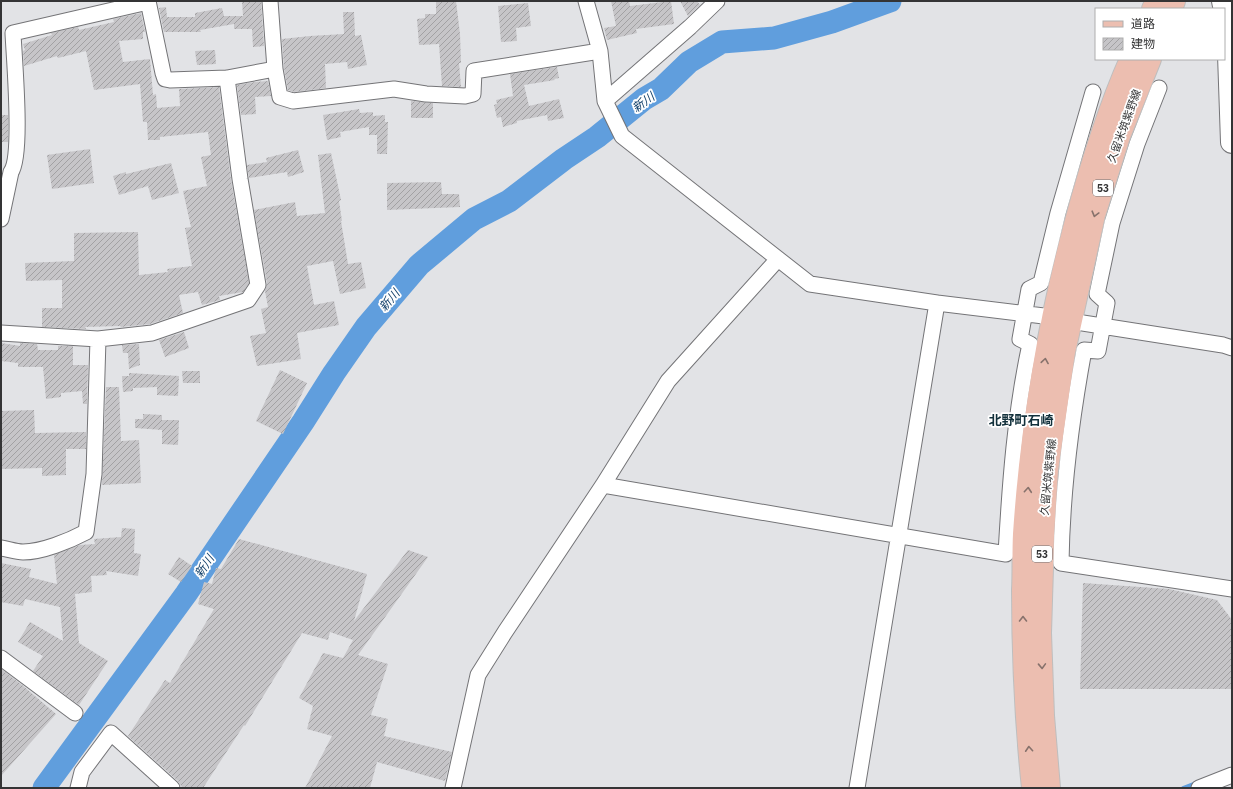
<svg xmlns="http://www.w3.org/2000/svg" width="1233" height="789" font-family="'IBM Plex Sans','Noto Sans JP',sans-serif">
  <defs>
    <pattern id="building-hatch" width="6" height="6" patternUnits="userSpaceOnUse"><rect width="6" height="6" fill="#c6c5c8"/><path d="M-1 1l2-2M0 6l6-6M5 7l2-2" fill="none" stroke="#a2a1a3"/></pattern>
  </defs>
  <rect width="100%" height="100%" fill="#e2e3e6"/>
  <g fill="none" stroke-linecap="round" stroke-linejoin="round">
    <path stroke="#609edd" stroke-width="4" d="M 1183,788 L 1196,783"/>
    <path stroke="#609edd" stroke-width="23" d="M 44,788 L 186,594 L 303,422 L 334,373 L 366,327 L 419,265 L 474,219 L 509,201 L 564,159 L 597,137 L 644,99 L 661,89 L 689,62 L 722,42 L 774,38 L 832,22 L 890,1"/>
  </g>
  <path fill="url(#building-hatch)" d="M 242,1 L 261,1 L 264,46 L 253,47 L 252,29 L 234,29 L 234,24 L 200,30 L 201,32 L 164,32 L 159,8 L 166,7 L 167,17 L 195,17 L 195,13 L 222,8 L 224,16 L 243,16 Z
    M 436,1 L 456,1 L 460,34 L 461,63 L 459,63 L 461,87 L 442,86 L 439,44 L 419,45 L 417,19 L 425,18 L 425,14 L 436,14 Z
    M 611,1 L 629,1 L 630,6 L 671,1 L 674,24 L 636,29 L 637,33 L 607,40 L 604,28 L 616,26 Z
    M 680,1 L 697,1 L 700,5 L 688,16 Z
    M 528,3 L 531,26 L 516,28 L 517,41 L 501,42 L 498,6 Z
    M 343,12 L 354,12 L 355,36 L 361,35 L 367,65 L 348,69 L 347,62 L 325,64 L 326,88 L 294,92 L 288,90 L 284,68 L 282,39 L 310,36 L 344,34 Z
    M 141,13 L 145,32 L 143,32 L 143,39 L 119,41 L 123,62 L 150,59 L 153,95 L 156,94 L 157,108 L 180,106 L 179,89 L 219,87 L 231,180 L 249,283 L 243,292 L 219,296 L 220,300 L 202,305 L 198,292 L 179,295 L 183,313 L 150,324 L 121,327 L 120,326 L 85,327 L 86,329 L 42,327 L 42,308 L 62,308 L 62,280 L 26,281 L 25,263 L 74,261 L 74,233 L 138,232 L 139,275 L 168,272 L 167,269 L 192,266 L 185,228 L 191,227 L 183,191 L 207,186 L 201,157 L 211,155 L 208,132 L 160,137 L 160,140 L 148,140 L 147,122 L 143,122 L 140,84 L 94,90 L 86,51 L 58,58 L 57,56 L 24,66 L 23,51 L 25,50 L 23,44 L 52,35 L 51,33 L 78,27 L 79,30 L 114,22 L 113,19 Z
    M 215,50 L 216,64 L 197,65 L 195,51 Z
    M 557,67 L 559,78 L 554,79 L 555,80 L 524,85 L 529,106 L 559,99 L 564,118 L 548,121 L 547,115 L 517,121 L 517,123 L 503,127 L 501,117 L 497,118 L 494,105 L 497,104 L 496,100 L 513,96 L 510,74 Z
    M 268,81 L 271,96 L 255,97 L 256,114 L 241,115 L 237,85 L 255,82 Z
    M 411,101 L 433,103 L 433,118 L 411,118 Z
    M 359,109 L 360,113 L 373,112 L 373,116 L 385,115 L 385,122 L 388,122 L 387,154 L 377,154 L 377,135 L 369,135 L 369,127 L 340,132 L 341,137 L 327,140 L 323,115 Z
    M 1,115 L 8,115 L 8,142 L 1,142 Z
    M 90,149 L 94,183 L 52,189 L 47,155 Z
    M 298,150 L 304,172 L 288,177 L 287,172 L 249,178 L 247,165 L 267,162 L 266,158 Z
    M 331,153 L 341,200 L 339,201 L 342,221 L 341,221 L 348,264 L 361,262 L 366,288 L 340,294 L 333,261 L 307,266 L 314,305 L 334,301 L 339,325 L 297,333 L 301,359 L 257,366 L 250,336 L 266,333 L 261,309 L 268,307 L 265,291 L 267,283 L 254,210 L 295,202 L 297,216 L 325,213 L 318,155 Z
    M 171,163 L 179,193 L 152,200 L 148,186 L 119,195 L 113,176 L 126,172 L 126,174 Z
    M 441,182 L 442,194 L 459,194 L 460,207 L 387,210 L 387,183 Z
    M 184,332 L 189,348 L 165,357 L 159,340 Z
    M 1,343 L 20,346 L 20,343 L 37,344 L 38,350 L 58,350 L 58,346 L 73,346 L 73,365 L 88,365 L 87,404 L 83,404 L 82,391 L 61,393 L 61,397 L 46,399 L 43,367 L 18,367 L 18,363 L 1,361 Z
    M 139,344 L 140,365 L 129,369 L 128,353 L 123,353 L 122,345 Z
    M 280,370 L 307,383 L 283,434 L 256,421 Z
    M 182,371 L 200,371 L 200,383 L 183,383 Z
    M 129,373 L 179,376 L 178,396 L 157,395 L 157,387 L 133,388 L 133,391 L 123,392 L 122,376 L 129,376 Z
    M 106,387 L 119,387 L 121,441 L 139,440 L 141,483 L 102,485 Z
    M 34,410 L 35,433 L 86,432 L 86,449 L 66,449 L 66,475 L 42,476 L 42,468 L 1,469 L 1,411 Z
    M 143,414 L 162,415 L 162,420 L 179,420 L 178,445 L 162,444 L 162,430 L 135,428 L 135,419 L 143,419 Z
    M 122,528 L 135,529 L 134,553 L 141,554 L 138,576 L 106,571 L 107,575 L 91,576 L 92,592 L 75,594 L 79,643 L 108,661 L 79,705 L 33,671 L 43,656 L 18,642 L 30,622 L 63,641 L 60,607 L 25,599 L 23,606 L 1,602 L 1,563 L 31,569 L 29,577 L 57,584 L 54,555 L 80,545 L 95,544 L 94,539 L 121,537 Z
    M 239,539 L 367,574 L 354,621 L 408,550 L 428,557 L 358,655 L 388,664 L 371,715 L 388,719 L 384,736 L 452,752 L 445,781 L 377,762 L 370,788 L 305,788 L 332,736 L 307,729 L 313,706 L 299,698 L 323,653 L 343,658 L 353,640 L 330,632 L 328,640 L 302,633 L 245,726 L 244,725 L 203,788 L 183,788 L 181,786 L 178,781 L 128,736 L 165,680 L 170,683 L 214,609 L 198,604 L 204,582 L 212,584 L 216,568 L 221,569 Z
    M 179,557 L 192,566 L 181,582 L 168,574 Z
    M 1083,583 L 1169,589 L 1217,600 L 1232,620 L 1232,689 L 1080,689 Z
    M 1,669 L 22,685 L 56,714 L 1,776 Z"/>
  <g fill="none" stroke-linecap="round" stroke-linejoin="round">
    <defs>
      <path id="street" d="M 148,1 L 163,73 L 165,79 L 170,80 L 227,78 L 275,69 L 270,1
        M 586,1 L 600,51 L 605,101 L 622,136 L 810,284 L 937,303 L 1052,317 L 1070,321 L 1223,345 L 1232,348
        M 275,69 L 280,97 L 293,101 L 394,89 L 426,94 L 465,96 L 473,94 L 474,71 L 600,51
        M 1159,88 L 1137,144 L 1112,223 L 1097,294 L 1107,303 L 1098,351 L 1084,350 C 1071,421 1062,491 1061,563 L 1232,589
        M 605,101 L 690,27 L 717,1
        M 1,219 L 11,172 C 23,155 14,58 13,33 L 148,2
        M 1,333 L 98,339 L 152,333 L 248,300 L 258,285 L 240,179 L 227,78
        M 603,485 L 1006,554 C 1010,483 1015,413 1030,344 L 1020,339 L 1029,289 L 1041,283 L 1058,213 L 1093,92
        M 1,548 C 8,549 16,552 23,552 C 42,552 69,541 86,532 L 94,474 L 98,339
        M 1,658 L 75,713
        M 78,788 L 82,772 L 111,733 L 172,788
        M 453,788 L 478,675 L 505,632 L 603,485 L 668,381 L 778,259
        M 857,788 L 937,303
        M 1199,788 L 1232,775"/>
      <path id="secondary" d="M 1223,1 L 1228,25 L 1232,142"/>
      <path id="primary" d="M 1153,9 L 1157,1
        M 1171,9 L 1174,1
        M 1033,788 C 1026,722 1023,657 1023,590 C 1024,572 1023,553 1024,534 C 1031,430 1048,326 1075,225 C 1090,169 1107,113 1131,59
        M 1049,788 L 1043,716 L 1040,633 L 1043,535 L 1047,470 L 1064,352 L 1094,215 L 1119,136 L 1150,59"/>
    </defs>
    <use href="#street" stroke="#747477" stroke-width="17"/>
    <use href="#secondary" stroke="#747477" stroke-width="24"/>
    <use href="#primary" stroke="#bebebe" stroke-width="24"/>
    <use href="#street" stroke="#fff" stroke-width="15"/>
    <use href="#secondary" stroke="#fff" stroke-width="22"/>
    <use href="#primary" stroke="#ecbeb0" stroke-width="22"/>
  </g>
  <defs><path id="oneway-chevron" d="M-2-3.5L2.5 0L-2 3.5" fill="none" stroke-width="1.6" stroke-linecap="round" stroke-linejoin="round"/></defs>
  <g stroke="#87726c">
    <use href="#oneway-chevron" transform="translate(1095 214) rotate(105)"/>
    <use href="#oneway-chevron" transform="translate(1045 361) rotate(-81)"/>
    <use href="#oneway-chevron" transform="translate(1028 490) rotate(-85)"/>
    <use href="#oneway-chevron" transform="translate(1023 619) rotate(-90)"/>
    <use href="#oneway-chevron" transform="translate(1042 666) rotate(88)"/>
    <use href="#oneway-chevron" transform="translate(1029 749) rotate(-94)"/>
  </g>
  <g text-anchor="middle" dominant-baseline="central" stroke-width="3.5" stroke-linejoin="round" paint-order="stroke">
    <g fill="#fff" stroke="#717172" stroke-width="1">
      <rect x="1093" y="180" width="20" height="16" rx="3"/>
      <rect x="1032" y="546" width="20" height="16" rx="3"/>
    </g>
    <g font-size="10" font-weight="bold" fill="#343435">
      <text x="1103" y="188">53</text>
      <text x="1042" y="554">53</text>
    </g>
    <g font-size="11" fill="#343435" stroke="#fff">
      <text transform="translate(1124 126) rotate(-70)">久留米筑紫野線</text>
      <text transform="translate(1048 477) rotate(-84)">久留米筑紫野線</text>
    </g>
    <g font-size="12" font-style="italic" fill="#16436c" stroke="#fff">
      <text transform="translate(643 102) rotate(-36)">新川</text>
      <text transform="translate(389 300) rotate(-50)">新川</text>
      <text transform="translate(204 566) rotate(-56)">新川</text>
    </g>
    <g font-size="13" font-weight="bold" fill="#12303b" stroke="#fff">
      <text x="1021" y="420">北野町石崎</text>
    </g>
  </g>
  <rect width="1233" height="789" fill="none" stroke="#343435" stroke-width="4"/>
  <rect x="1095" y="8" width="130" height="52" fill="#ffffff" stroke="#aeaeae"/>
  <rect x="1103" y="21" width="20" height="6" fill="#ecbeb0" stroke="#aeaeae"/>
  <text x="1131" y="28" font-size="12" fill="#343435">道路</text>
  <rect x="1103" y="38" width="20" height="12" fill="url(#building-hatch)" stroke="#aeaeae"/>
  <text x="1131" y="48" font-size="12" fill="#343435">建物</text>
</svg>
